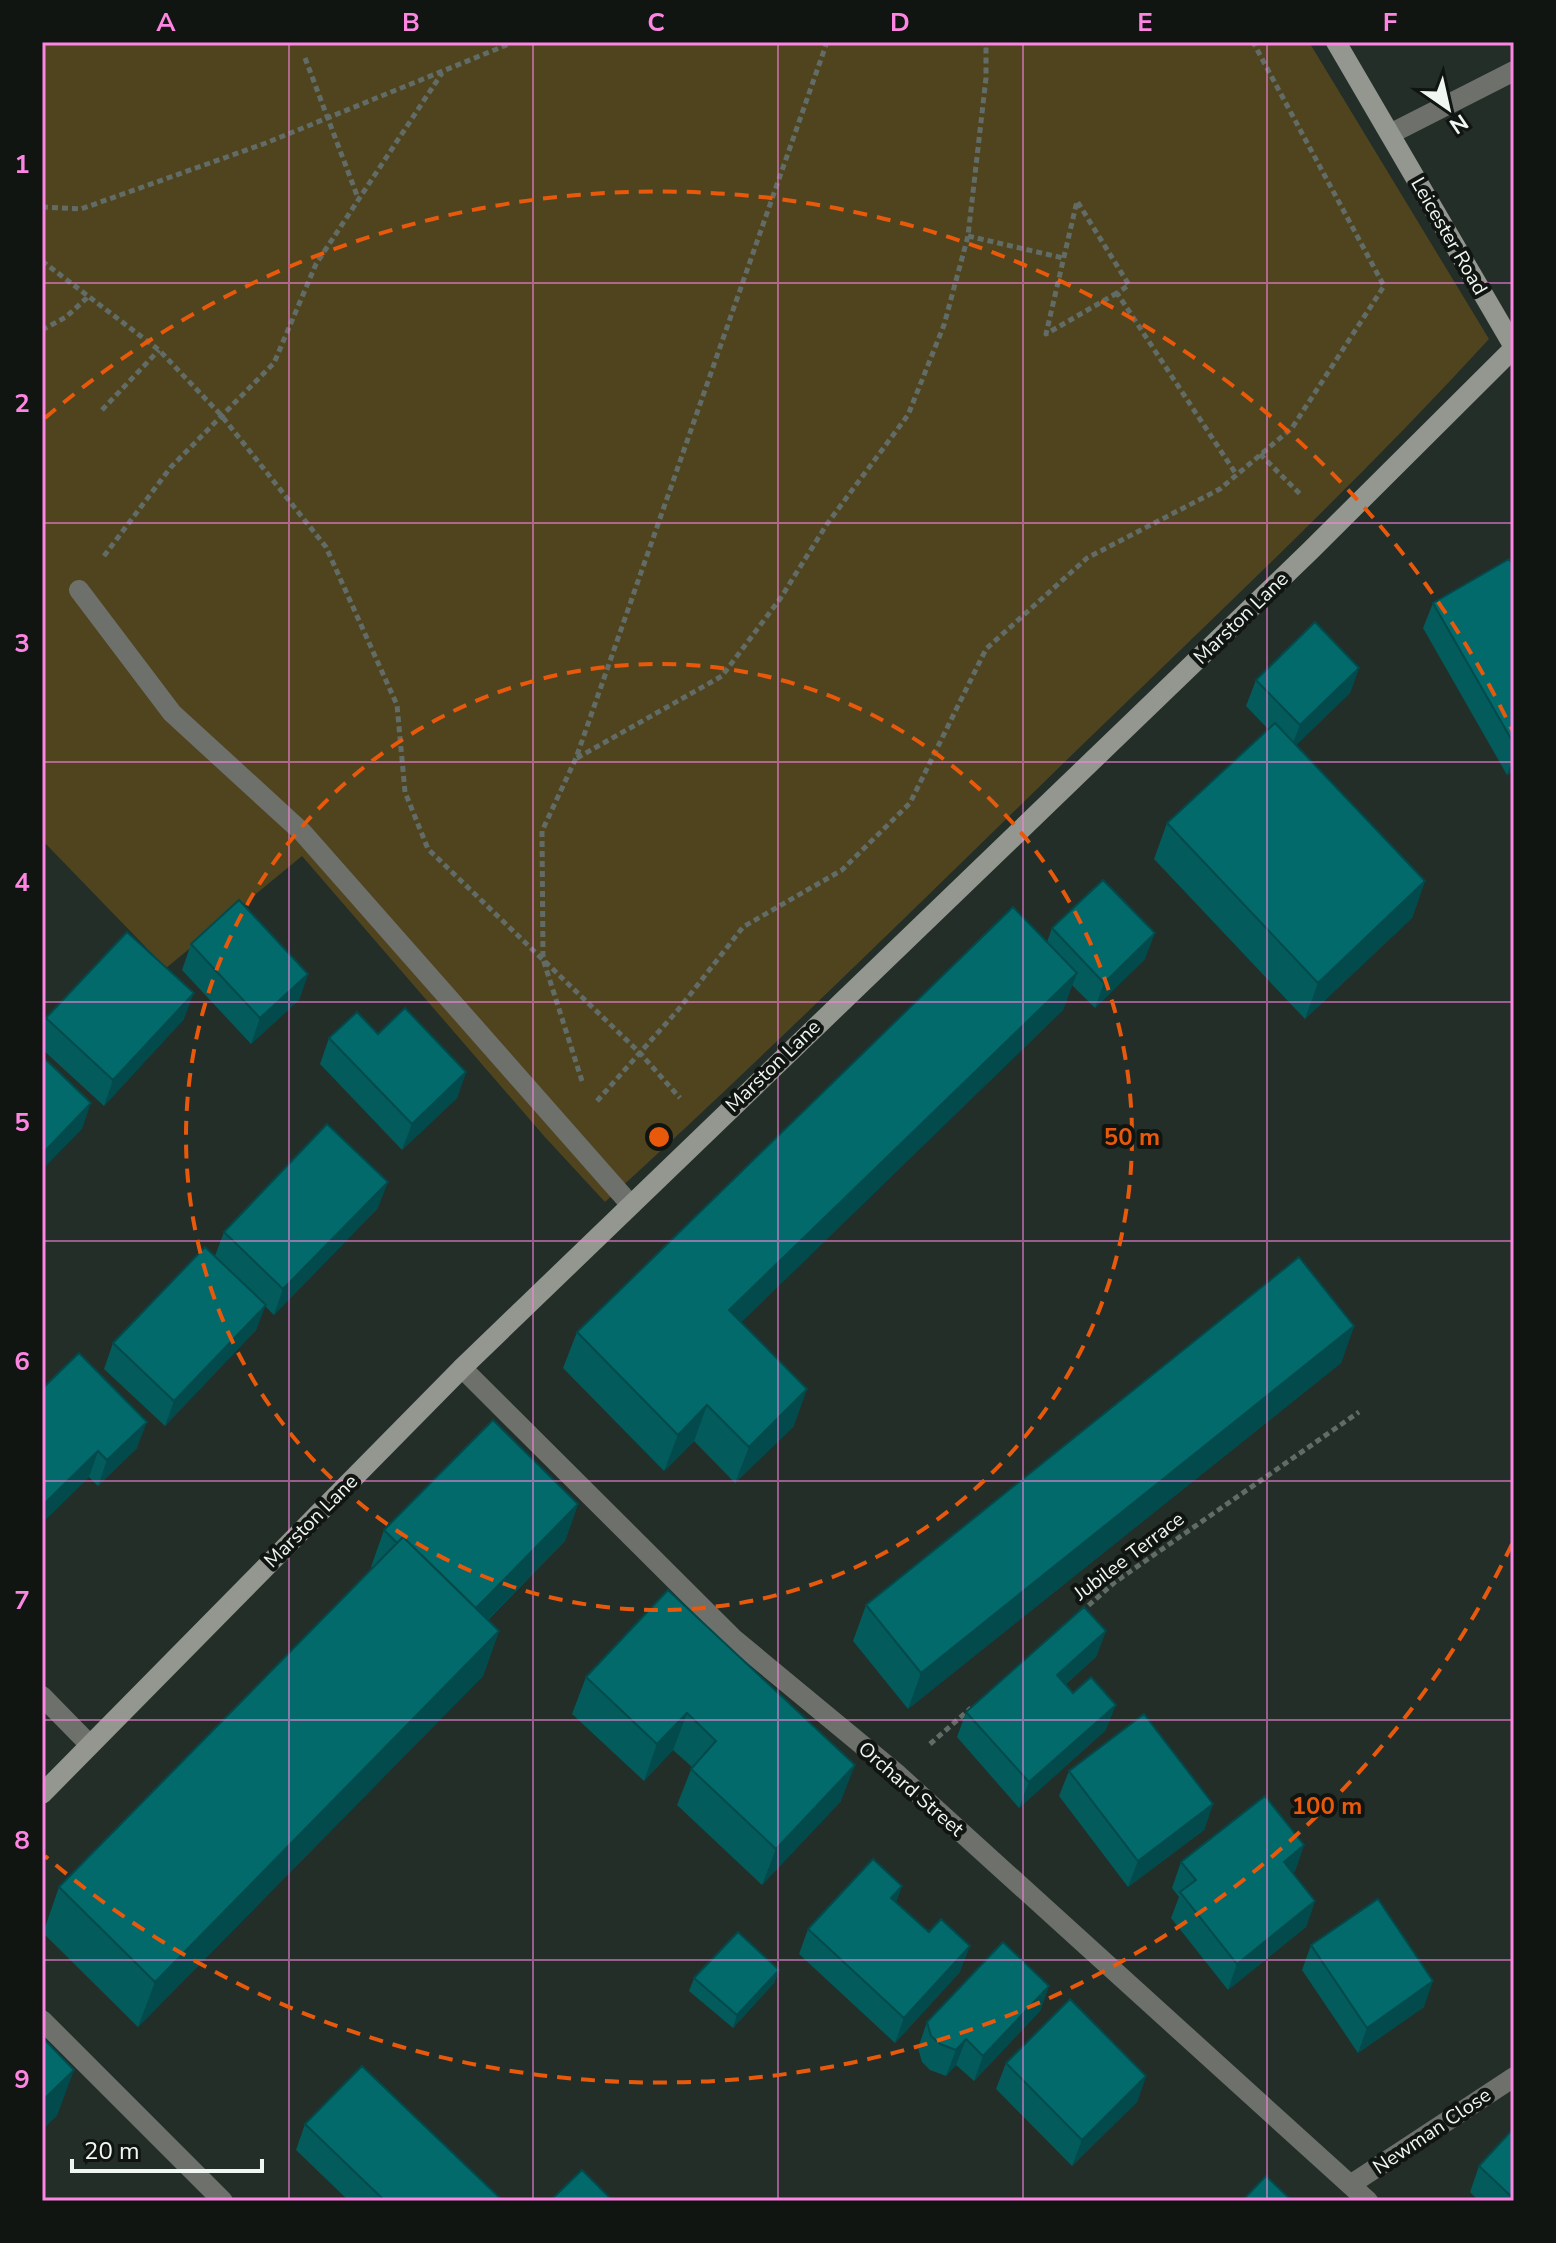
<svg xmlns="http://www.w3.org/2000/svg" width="1556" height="2243" font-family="'Nunito Sans',sans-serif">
  <rect width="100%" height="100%" fill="#232e28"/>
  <path fill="#50441f" d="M 42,42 L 1309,42 L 1489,339 C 1359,481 1218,613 1080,747 C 923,900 767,1054 605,1202 L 544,1136 L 302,856 L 166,968 L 42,840 Z"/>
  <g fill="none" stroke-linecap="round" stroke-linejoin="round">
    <path stroke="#626c66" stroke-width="5" stroke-dasharray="6 4" stroke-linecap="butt" d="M 305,58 L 358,198
      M 42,207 L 81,209 L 266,143 L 514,42
      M 968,236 L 1063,258
      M 42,261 L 159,350 L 221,415 L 326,547 L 397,705 L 405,792 L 428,849 L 640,1053 L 680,1098
      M 1117,293 L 1046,334 L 1077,201 L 1129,285 L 1117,293 L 1236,474
      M 42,330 L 66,317 L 90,295
      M 102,410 L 159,350
      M 1260,454 L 1302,496
      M 104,556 L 171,467 L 274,363 L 316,264 L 442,73
      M 577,758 L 722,676 L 780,599 L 827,524 L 908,415 L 944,325 L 968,236 L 986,78 L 986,42
      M 582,1081 L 543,959 L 542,831 L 576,758 L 827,42
      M 597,1101 L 678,1010 L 743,927 L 842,870 L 910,803 L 986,649 L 1087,558 L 1220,489 L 1292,428 L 1384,286 L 1253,42
      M 1081,1612 L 1115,1582 L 1359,1412
      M 930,1744 L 971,1708"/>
    <path stroke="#6e706b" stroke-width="20" d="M 1390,134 L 1514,71
      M 79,590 L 172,713 L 303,833 L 630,1204"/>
    <path stroke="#6e706b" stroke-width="20" d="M 462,1368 L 734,1639 L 896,1773 L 1368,2201
      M 42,1696 L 90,1745
      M 42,2020 L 223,2201
      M 1350,2185 L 1514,2077"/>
    <path stroke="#93978f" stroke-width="20" d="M 1336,42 L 1514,347
      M 42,1794 L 462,1368 L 1310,551 L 1514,348"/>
  </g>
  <path fill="#035b5c" d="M 1514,567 L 1514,771 L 1507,775 L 1423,628 L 1433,603 Z
    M 1359,668 L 1350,693 L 1296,745 L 1425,881 L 1412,918 L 1305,1019 L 1154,859 L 1167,823 L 1268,729 L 1246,706 L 1256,680 Z
    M 1052,928 L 1145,959 L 1095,1008 L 1072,985 L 1063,1010 L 741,1322 L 794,1426 L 735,1483 L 694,1441 L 664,1471 L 563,1368 L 577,1332 L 1047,942 Z
    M 191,944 L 308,974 L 299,1000 L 251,1044 L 182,970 Z
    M 46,1018 L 184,1019 L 104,1106 L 42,1049 L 42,1029 Z
    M 378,1034 L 466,1072 L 457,1098 L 402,1150 L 320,1064 L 329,1038 Z
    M 378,1208 L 274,1315 L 265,1306 L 256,1330 L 165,1426 L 104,1369 L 113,1343 L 215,1256 L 224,1232 Z
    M 1354,1326 L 1341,1363 L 908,1709 L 853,1641 L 866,1605 Z
    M 42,1389 L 137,1448 L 98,1486 L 89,1477 L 42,1523 Z
    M 578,1504 L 565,1541 L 488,1620 L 499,1631 L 483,1676 L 138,2027 L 43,1933 L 59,1887 L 373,1568 L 371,1567 L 384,1530 Z
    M 668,1590 L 841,1801 L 762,1885 L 677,1805 L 692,1767 L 673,1750 L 644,1781 L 572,1714 L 586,1677 Z
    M 1106,1631 L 1096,1657 L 1066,1684 L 1106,1730 L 1019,1808 L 957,1737 L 966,1712 Z
    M 1069,1771 L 1213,1804 L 1204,1830 L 1128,1887 L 1059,1796 Z
    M 1304,1845 L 1295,1871 L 1293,1873 L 1315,1901 L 1306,1927 L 1228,1990 L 1171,1918 L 1179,1897 L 1172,1888 L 1181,1862 Z
    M 902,1886 L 896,1902 L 960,1972 L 895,2043 L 799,1954 L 808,1929 Z
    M 1311,1945 L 1424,2007 L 1358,2053 L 1302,1970 Z
    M 779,1970 L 774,1983 L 733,2028 L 689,1991 L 694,1978 Z
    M 1049,1986 L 1040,2011 L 974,2081 L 956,2065 L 946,2076 L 930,2070 L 922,2062 L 918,2048 L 927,2022 Z
    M 1006,2063 L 1146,2076 L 1137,2102 L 1072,2166 L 996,2089 Z
    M 305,2124 L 503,2201 L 349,2201 L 296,2150 Z
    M 1514,2128 L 1514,2201 L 1479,2201 L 1470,2192 L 1479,2166 Z"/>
  <path fill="#024a4b" d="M 1359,668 L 1350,693 L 1290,751 L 1300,725 Z
    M 1514,757 L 1514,771 L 1507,775 Z
    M 1425,881 L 1412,918 L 1305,1019 L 1318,983 Z
    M 1155,933 L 1145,959 L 1095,1008 L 1104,983 Z
    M 1077,973 L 1063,1010 L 716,1347 L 729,1310 Z
    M 308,974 L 299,1000 L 251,1044 L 260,1018 Z
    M 194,993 L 184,1019 L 104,1106 L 113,1080 Z
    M 466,1072 L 457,1098 L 402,1150 L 412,1124 Z
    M 91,1103 L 82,1129 L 42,1170 L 42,1154 Z
    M 388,1182 L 378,1208 L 274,1315 L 283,1289 Z
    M 266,1305 L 256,1330 L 165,1426 L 174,1401 Z
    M 1354,1326 L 1341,1363 L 908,1709 L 921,1673 Z
    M 807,1389 L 794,1426 L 735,1483 L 749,1447 Z
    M 707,1405 L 694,1441 L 664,1471 L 678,1435 Z
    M 147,1422 L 137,1448 L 98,1486 L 107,1460 Z
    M 98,1451 L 89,1477 L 42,1523 L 42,1511 L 45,1503 Z
    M 578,1504 L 565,1541 L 456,1651 L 470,1615 Z
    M 499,1631 L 483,1676 L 138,2027 L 155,1982 Z
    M 1106,1631 L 1096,1657 L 1047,1700 L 1057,1675 Z
    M 1116,1705 L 1106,1730 L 1019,1808 L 1029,1782 Z
    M 687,1713 L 673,1750 L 644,1781 L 657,1744 Z
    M 855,1765 L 841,1801 L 762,1885 L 776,1849 Z
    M 1213,1804 L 1204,1830 L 1128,1887 L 1138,1861 Z
    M 1304,1845 L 1295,1871 L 1274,1887 L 1284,1862 Z
    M 902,1886 L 892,1912 L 891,1898 Z
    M 1315,1901 L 1306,1927 L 1228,1990 L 1237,1964 Z
    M 970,1946 L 960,1972 L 895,2043 L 904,2018 Z
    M 779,1970 L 774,1983 L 733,2028 L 737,2015 Z
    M 1433,1981 L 1424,2007 L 1358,2053 L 1367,2028 Z
    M 1049,1986 L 1040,2011 L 974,2081 L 983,2056 Z
    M 966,2039 L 956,2065 L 946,2076 L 956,2050 Z
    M 74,2070 L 57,2116 L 42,2130 L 42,2101 Z
    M 1146,2076 L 1137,2102 L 1072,2166 L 1082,2140 Z"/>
  <path fill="#036a6b" stroke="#024a4b" stroke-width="2" d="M 1509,559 L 1514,567 L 1514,744 L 1433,603 Z
    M 1315,622 L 1359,668 L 1300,725 L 1256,680 Z
    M 1275,723 L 1425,881 L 1318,983 L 1167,823 Z
    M 1103,880 L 1155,933 L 1104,983 L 1052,928 Z
    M 239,900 L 308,974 L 260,1018 L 191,944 Z
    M 1013,907 L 1077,973 L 729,1310 L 807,1389 L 749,1447 L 707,1405 L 678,1435 L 577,1332 Z
    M 127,932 L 194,993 L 113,1080 L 46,1018 Z
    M 405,1008 L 466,1072 L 412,1124 L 329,1038 L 357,1012 L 378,1034 Z
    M 42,1056 L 91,1103 L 42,1154 Z
    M 327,1124 L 388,1182 L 283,1289 L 224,1232 Z
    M 205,1247 L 266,1305 L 174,1401 L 113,1343 Z
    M 1299,1257 L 1354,1326 L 921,1673 L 866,1605 Z
    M 79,1353 L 147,1422 L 107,1460 L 98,1451 L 45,1503 L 42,1500 L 42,1389 Z
    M 493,1420 L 578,1504 L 476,1608 L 403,1537 L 397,1543 L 384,1530 Z
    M 403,1537 L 499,1631 L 155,1982 L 59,1887 Z
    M 668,1590 L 855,1765 L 776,1849 L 691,1769 L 716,1741 L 687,1713 L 657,1744 L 586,1677 Z
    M 1084,1607 L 1106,1631 L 1057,1675 L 1073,1693 L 1091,1677 L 1116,1705 L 1029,1782 L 966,1712 Z
    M 1144,1714 L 1213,1804 L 1138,1861 L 1069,1771 Z
    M 1265,1796 L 1304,1845 L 1284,1862 L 1315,1901 L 1237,1964 L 1180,1892 L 1196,1880 L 1181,1862 Z
    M 873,1859 L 902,1886 L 891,1898 L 929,1932 L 941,1919 L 970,1946 L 904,2018 L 808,1929 Z
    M 1378,1899 L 1433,1981 L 1367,2028 L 1311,1945 Z
    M 738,1932 L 779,1970 L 737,2015 L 694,1978 Z
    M 1003,1942 L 1049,1986 L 983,2056 L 966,2039 L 956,2050 L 940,2044 L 931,2036 L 927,2022 Z
    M 1070,1999 L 1146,2076 L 1082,2140 L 1006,2063 Z
    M 42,2037 L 74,2070 L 42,2101 Z
    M 362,2066 L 503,2201 L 385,2201 L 305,2124 Z
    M 1514,2128 L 1514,2199 L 1479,2166 Z
    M 582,2170 L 613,2201 L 550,2201 Z
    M 1266,2176 L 1292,2201 L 1242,2201 Z"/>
  <path fill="none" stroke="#fd86e2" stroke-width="2" stroke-opacity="0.55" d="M 289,42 L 289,2201M 533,42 L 533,2201M 778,42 L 778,2201M 1023,42 L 1023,2201M 1267,42 L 1267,2201M 42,283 L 1514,283M 42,523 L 1514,523M 42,762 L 1514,762M 42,1002 L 1514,1002M 42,1241 L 1514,1241M 42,1481 L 1514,1481M 42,1720 L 1514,1720M 42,1960 L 1514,1960"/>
  <g fill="none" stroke="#e8590c" stroke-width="4" stroke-dasharray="14 10">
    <circle cx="659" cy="1137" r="473"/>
    <path d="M1512 1544A945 945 0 0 1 45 1856M45 418A945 945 0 0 1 1512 730"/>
  </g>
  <g text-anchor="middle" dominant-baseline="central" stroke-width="8" stroke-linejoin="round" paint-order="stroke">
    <g font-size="20" fill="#f0f7f3" stroke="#101512">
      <text transform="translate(1449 236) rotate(60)">Leicester Road</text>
      <text transform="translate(1241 618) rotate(-44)">Marston Lane</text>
      <text transform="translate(773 1066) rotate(-44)">Marston Lane</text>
      <text transform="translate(311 1521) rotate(-45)">Marston Lane</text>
      <text transform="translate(1129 1556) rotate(-37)">Jubilee Terrace</text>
      <text transform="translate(911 1789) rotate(41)">Orchard Street</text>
      <text transform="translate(1432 2131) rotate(-34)">Newman Close</text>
    </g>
  </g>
  <circle cx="659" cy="1137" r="12" fill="#e8590c" stroke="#101512" stroke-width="4"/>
  <g font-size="24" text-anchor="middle" font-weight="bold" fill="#e8590c" stroke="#101512" stroke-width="8" stroke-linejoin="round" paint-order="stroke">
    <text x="1132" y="1145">50 m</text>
    <text x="1327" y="1814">100 m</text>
  </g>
  <rect width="1556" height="2243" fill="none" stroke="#101512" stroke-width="88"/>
  <g transform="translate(1448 108) rotate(146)" stroke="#101512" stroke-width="6" paint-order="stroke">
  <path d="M0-6L14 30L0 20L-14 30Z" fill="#f0f7f3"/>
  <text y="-12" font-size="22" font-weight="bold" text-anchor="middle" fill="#f0f7f3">N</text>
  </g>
  <path d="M72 2159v12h190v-12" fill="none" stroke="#f0f7f3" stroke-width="4"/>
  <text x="84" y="2159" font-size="24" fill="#f0f7f3" stroke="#101512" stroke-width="6" paint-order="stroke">20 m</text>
  <rect x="44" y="44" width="1468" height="2155" fill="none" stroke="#fd86e2" stroke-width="3"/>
  <g font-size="26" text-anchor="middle" font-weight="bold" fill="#fd86e2">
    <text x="166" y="31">A</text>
    <text x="411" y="31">B</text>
    <text x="656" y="31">C</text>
    <text x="900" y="31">D</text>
    <text x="1145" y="31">E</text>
    <text x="1390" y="31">F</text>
    <text x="22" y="173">1</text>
    <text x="22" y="412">2</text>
    <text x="22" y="652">3</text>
    <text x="22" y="891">4</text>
    <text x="22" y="1131">5</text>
    <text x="22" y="1370">6</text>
    <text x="22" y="1609">7</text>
    <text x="22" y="1849">8</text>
    <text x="22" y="2088">9</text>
  </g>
</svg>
